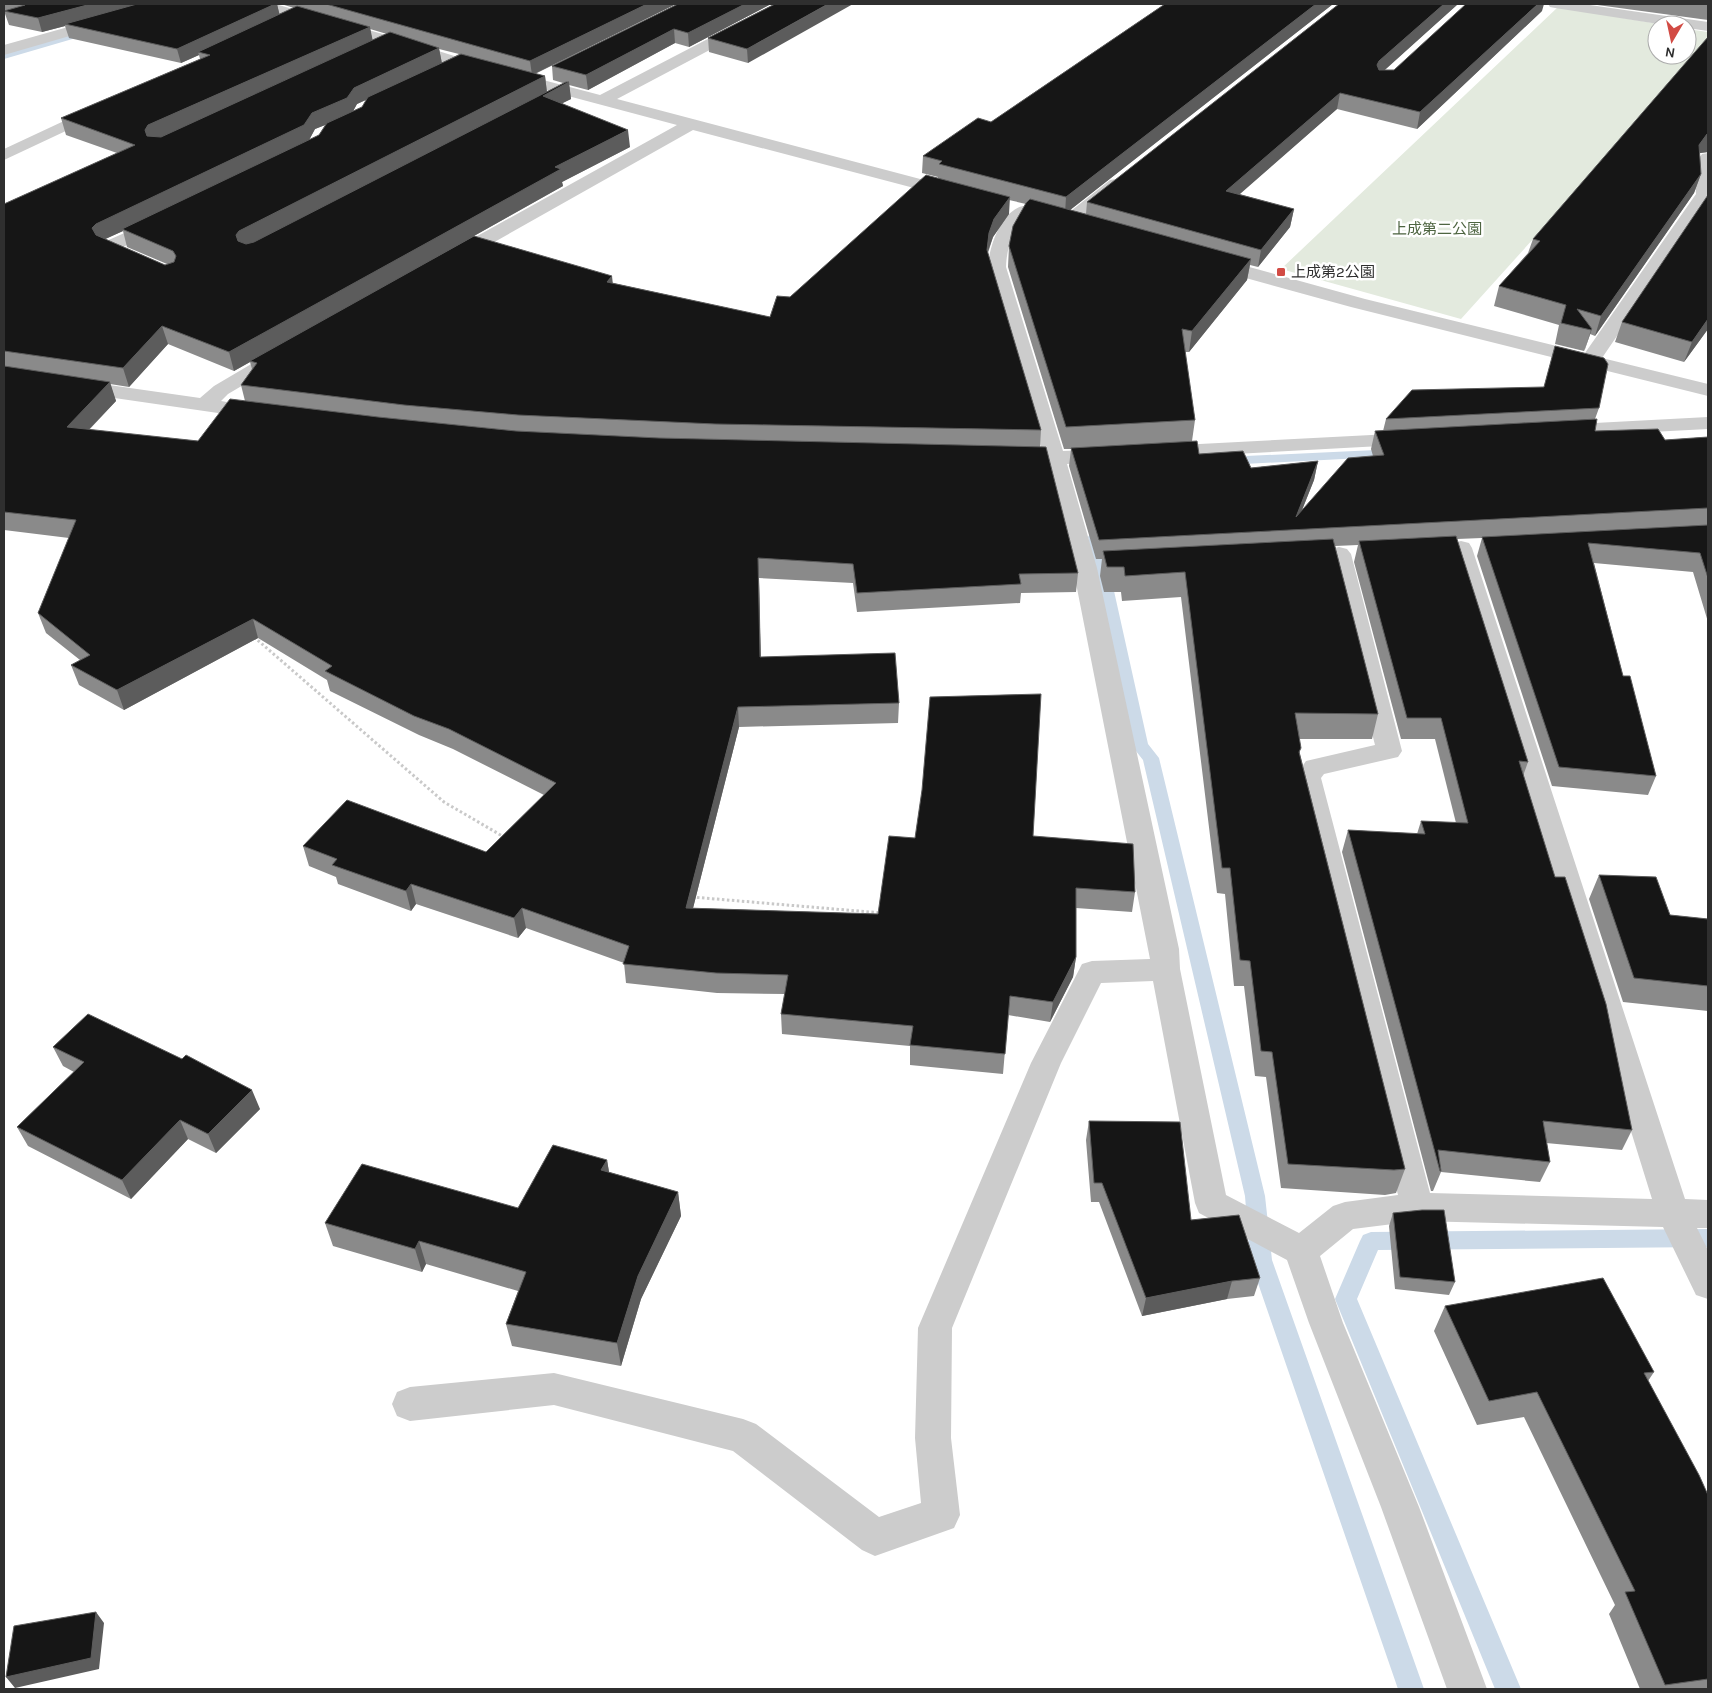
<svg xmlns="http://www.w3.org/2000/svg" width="1712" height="1693" font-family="Karla,'Noto Sans JP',sans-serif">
  <rect width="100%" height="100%" fill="#fff"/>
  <path fill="#e3eade" d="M 1558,7 L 1665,25 L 1657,25 L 1657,55 L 1687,55 L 1687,29 L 1708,32 L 1708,45 L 1461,319 L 1281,269 Z"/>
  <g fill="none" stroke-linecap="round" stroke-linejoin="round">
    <path fill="#ccdae8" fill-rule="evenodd" d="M 90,28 L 93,29 L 93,33 L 4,59 L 4,53 Z
      M 1397,449 L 1402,450 L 1404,453 L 1402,456 L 1225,465 L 1218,461 L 1225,457 Z
      M 1095,533 L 1100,534 L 1102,537 L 1148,744 L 1159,758 L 1265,1196 L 1272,1260 L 1424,1689 L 1398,1689 L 1250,1260 L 1245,1196 L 1143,760 L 1132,746 L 1088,537 L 1090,534 Z
      M 1708,1229 L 1708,1247 L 1378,1250 L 1357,1299 L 1521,1689 L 1495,1689 L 1335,1299 L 1360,1241 L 1363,1235 L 1371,1232 Z"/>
    <path stroke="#c9c9c9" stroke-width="3" stroke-dasharray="2.5 2.5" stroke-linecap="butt" d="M 254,637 L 444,802 L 504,837
      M 692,897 L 882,913"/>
    <path fill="#ccc" fill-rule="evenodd" d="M 150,4 L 172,4 L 170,7 L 4,55 L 4,45 Z
      M 252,4 L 275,4 L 397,38 L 467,60 L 600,95 L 775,4 L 793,4 L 791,7 L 617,99 L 958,189 L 961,193 L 958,197 L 952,198 L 693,130 L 459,262 L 452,264 L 445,262 L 443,258 L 445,254 L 677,125 L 455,66 L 387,44 L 254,7 Z
      M 1548,4 L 1583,4 L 1708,22 L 1708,31 L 1687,28 L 1687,25 L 1665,25 L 1555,8 L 1550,7 Z
      M 96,106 L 102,108 L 104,111 L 102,114 L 4,160 L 4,149 Z
      M 1708,153 L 1708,202 L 1602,358 L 1708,384 L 1708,396 L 1351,307 L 1206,267 L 1204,263 L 1206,259 L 1213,257 L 1365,299 L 1585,353 L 1696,194 L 1694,165 L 1702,154 Z
      M 1116,179 L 1122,180 L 1125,184 L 1122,188 L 1074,226 L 1068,227 L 1062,226 L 1059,222 L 1062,218 L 1110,180 Z
      M 1023,206 L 1029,207 L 1032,211 C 1017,232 1007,239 1006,267 L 1063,451 L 1108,449 L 1116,450 L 1119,455 L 1116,460 L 1067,464 L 1097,568 L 1179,949 L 1180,969 L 1226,1195 L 1299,1233 L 1333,1206 L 1345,1202 L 1398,1195 L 1295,777 L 1306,761 L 1375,745 L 1327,554 L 1331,549 L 1339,547 L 1347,549 L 1351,554 L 1402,751 L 1398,757 L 1324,774 L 1321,778 L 1430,1193 L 1652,1199 L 1450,548 L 1453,543 L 1461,541 L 1469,543 L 1472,548 L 1685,1199 L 1708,1200 L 1708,1228 L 1697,1228 L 1708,1250 L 1708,1299 L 1696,1295 L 1663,1227 L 1417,1221 L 1353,1229 L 1320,1256 L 1343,1323 L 1419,1507 L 1487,1689 L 1447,1689 L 1381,1507 L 1309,1323 L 1287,1260 L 1199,1213 L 1195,1203 L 1153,981 L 1101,983 L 1061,1063 L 952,1328 L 951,1438 L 960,1515 L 954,1528 L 875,1556 L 862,1550 L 733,1451 L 554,1405 L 410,1421 L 397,1416 L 392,1404 L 397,1392 L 410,1387 L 554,1373 L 743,1419 L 756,1424 L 879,1517 L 921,1503 L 915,1438 L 918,1328 L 1031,1063 L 1082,964 L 1092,961 L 1150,959 L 1073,568 L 1046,464 L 1003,462 L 1000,457 L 1003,452 L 1011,451 L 1042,451 L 988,267 C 989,247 1001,211 1023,206 Z
      M 158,218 L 164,219 L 167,223 L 164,227 L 123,247 L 142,255 L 144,259 L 142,263 C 128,266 114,256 102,251 L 99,247 L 102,243 Z
      M 282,348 L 289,350 L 292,354 L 289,358 L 228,394 L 221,401 L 267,409 L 270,413 L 267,417 L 260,419 L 4,382 L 4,370 L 200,398 L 214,386 L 275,350 Z
      M 1708,417 L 1708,429 L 1557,437 L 1550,435 L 1546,431 L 1550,427 L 1557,425 Z
      M 1410,433 L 1418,434 L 1421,439 L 1418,444 L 1161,458 L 1153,457 L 1150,452 L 1153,447 L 1161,446 Z"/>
  </g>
  <path fill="#8a8a8a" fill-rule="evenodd" d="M 4,4 L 277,4 L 279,14 L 294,8 L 281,4 L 676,4 L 535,74 L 545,76 L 547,92 L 563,83 L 553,80 L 552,66 L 678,4 L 771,4 L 689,47 L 675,43 L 588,90 L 569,85 L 571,99 L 562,103 L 630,147 L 562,182 L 563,186 L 433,259 L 613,283 L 770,317 L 790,297 L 938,178 L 938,177 L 922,173 L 923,156 L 991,122 L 1165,4 L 1333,4 L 1070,210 L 1086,214 L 1087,202 L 1339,4 L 1458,4 L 1384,70 L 1394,70 L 1542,11 L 1417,129 L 1337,109 L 1239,194 L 1294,209 L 1290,227 L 1258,267 L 1250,265 L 1247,280 L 1189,352 L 1185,352 L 1195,420 L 1192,441 L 1199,454 L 1251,468 L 1318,461 L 1314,480 L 1302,510 L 1373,456 L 1371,449 L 1375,431 L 1383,431 L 1386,419 L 1544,387 L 1555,346 L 1599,408 L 1595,419 L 1595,431 L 1665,440 L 1708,437 L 1708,622 L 1693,572 L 1594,563 L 1623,676 L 1656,776 L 1648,795 L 1552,786 L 1477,556 L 1482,538 L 1457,539 L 1528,762 L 1523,776 L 1632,1130 L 1622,1150 L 1546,1143 L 1550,1162 L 1540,1182 L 1441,1172 L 1433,1191 L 1431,1191 L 1342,852 L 1348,830 L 1417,834 L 1421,821 L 1456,823 L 1435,739 L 1401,739 L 1354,562 L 1358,545 L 1335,546 L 1378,714 L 1372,739 L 1299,739 L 1300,754 L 1405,1169 L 1396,1193 L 1385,1195 L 1281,1188 L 1266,1077 L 1255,1076 L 1244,986 L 1234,986 L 1225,894 L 1217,893 L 1181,597 L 1122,601 L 1121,592 L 1104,592 L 1100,576 L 1102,559 L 1096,559 L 1069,466 L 1071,449 L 1064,449 L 1008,267 L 1009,246 L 1026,204 L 1009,200 L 1009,214 L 993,237 L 988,253 L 1041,430 L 1040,447 L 1078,573 L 1076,592 L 1021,593 L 1020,603 L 857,612 L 853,583 L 759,578 L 761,657 L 899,703 L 898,723 L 739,727 L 693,908 L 878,914 L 915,838 L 1033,836 L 1135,892 L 1132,912 L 1076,908 L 1076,957 L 1073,977 L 1050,1022 L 1008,1015 L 1003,1074 L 910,1065 L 910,1046 L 782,1034 L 781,1014 L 785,994 L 717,993 L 626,983 L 624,963 L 526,928 L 518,938 L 416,904 L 411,911 L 338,884 L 336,877 L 309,866 L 303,846 L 486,852 L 544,795 L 453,749 L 419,735 L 330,691 L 327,680 L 258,638 L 124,710 L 79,685 L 71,665 L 80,660 L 46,633 L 38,613 L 69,538 L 4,530 L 4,204 L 117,153 L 66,135 L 61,118 L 200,59 L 199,55 L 181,63 L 69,38 L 65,26 L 42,32 L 9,25 L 4,11 ZM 370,29 L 387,34 L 372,40 ZM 439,49 L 459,54 L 442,63 ZM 366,100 L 362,107 L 353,111 L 357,104 ZM 325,125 L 319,135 L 309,140 L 315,129 ZM 123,231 L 127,247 L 167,264 L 165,265 L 105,239 ZM 168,344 L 234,371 L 250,362 L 252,369 L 241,385 L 245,401 L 198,441 L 89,430 L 116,401 L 110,384 L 129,387 Z
    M 775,4 L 748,63 L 709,52 L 708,38 Z
    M 1590,4 L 1708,4 L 1708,20 Z
    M 1708,37 L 1708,152 L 1700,153 L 1699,154 L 1701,174 L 1694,193 L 1595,336 L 1590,334 L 1584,351 L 1555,344 L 1559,325 L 1494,306 L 1499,286 L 1528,253 L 1533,239 Z
    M 1708,196 L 1708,329 L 1684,362 L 1615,342 L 1622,322 Z
    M 1599,875 L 1670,915 L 1708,919 L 1708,1011 L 1623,1002 L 1589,899 Z
    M 53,1047 L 260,1109 L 216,1153 L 188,1139 L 131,1199 L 28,1146 L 17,1127 L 74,1072 L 63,1066 Z
    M 1089,1121 L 1191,1220 L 1260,1278 L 1254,1296 L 1227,1299 L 1142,1316 L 1099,1202 L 1091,1202 L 1086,1140 Z
    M 607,1160 L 609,1172 L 678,1192 L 681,1216 L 641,1299 L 621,1366 L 512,1346 L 506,1324 L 518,1291 L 426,1264 L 422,1272 L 333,1246 L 325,1223 L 518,1208 Z
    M 1393,1213 L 1455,1282 L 1449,1295 L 1395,1289 L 1389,1226 Z
    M 1445,1306 L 1654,1372 L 1648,1381 L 1708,1495 L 1708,1689 L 1640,1689 L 1609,1614 L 1615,1605 L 1524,1417 L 1477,1425 L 1434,1331 Z"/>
  <path fill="#5c5c5c" d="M 91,4 L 144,4 L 65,24 L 65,26 L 42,32 L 38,18 Z
    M 275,4 L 277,4 L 280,16 L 198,52 L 199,55 L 181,63 L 177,49 Z
    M 647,4 L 676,4 L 532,75 L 530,61 Z
    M 745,4 L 771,4 L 689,47 L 688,33 Z
    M 828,4 L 853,4 L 748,63 L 747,49 Z
    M 1316,4 L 1333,4 L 1065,214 L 1066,197 Z
    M 1444,4 L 1458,4 L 1376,78 L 1377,65 L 1379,61 Z
    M 1538,4 L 1544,4 L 1542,11 L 1417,129 L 1420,112 Z
    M 370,27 L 373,42 L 149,147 L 145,130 L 148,125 Z
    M 674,29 L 675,43 L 588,90 L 586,75 Z
    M 439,48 L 442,64 L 357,104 L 351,115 L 315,129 L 308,142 L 122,229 L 123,231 L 101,241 L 98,246 L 92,228 L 96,224 L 312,113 L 354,88 Z
    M 545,76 L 547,93 L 240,253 L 236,235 L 239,231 Z
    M 569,82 L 571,99 L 545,112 L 543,96 Z
    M 1340,93 L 1337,109 L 1224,208 L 1226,191 Z
    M 628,130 L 630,147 L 562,182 L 563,186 L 251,361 L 250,361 L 250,362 L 234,371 L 229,352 L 555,167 Z
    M 1707,134 L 1708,134 L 1708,152 L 1700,153 L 1692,164 L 1699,145 Z
    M 1701,174 L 1694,193 L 1595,336 L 1601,316 Z
    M 1010,197 L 1009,214 L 993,237 L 988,251 L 986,268 L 989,233 L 994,219 Z
    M 1294,209 L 1290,227 L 1258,267 L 1261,250 Z
    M 1251,259 L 1247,280 L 1189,352 L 1192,331 Z
    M 612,276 L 614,294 L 607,282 Z
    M 1708,319 L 1708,329 L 1684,362 L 1692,342 Z
    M 162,326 L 168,344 L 129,387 L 123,368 Z
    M 1592,329 L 1585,349 L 1584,351 L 1591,330 Z
    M 110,382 L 116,401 L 73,446 L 67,427 Z
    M 1318,461 L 1314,480 L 1294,530 L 1296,517 Z
    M 758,558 L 759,578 L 761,676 L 760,657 Z
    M 253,619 L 258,638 L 124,710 L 117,690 Z
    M 738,707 L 739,727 L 688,928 L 686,908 Z
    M 411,884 L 416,904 L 411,911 L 406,891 Z
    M 522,908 L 526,928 L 518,938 L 514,918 Z
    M 1076,957 L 1073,977 L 1050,1022 L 1053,1002 Z
    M 252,1090 L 260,1109 L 216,1153 L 208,1134 Z
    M 180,1120 L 188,1139 L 131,1199 L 122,1180 Z
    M 607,1160 L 611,1184 L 601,1170 Z
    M 678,1192 L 681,1216 L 641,1299 L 621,1366 L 617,1343 L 638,1276 Z
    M 419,1241 L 426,1264 L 422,1272 L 415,1249 Z
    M 1232,1281 L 1227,1299 L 1142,1316 L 1146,1298 Z
    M 96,1612 L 104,1623 L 99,1669 L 15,1688 L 6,1677 Z"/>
  <path fill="#161616" stroke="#5c5c5c" d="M 21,4 L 91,4 L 38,18 L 4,11 L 25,5 Z
    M 137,4 L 275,4 L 177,49 L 65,24 Z
    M 326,4 L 647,4 L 530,61 Z
    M 678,4 L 745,4 L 688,33 L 674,29 L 586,75 L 552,66 Z
    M 775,4 L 828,4 L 747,49 L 708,38 Z
    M 1165,4 L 1316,4 L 1066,197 L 939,164 L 942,161 L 923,156 L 978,118 L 991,122 Z
    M 1339,4 L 1444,4 L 1379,61 L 1377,65 L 1379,70 L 1394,70 L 1466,4 L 1538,4 L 1420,112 L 1340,93 L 1226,191 L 1294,209 L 1261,250 L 1087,202 Z
    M 297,6 L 370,27 L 148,125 L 145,130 L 147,136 L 161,137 L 390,32 L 439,48 L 354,88 L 347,98 L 312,113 L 304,125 L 96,224 L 92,228 L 96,235 L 165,265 L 174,262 L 176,256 L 173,251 L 122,229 L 319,135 L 327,123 L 362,107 L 368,97 L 461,54 L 545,76 L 239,231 L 236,235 L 238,241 L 246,244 L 254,242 L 566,82 L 569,82 L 543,96 L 628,130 L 555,167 L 561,169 L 229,352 L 162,326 L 123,368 L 4,351 L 4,204 L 135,145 L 61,118 L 210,55 L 198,52 Z
    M 1708,37 L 1708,134 L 1707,134 L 1699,145 L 1701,174 L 1601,316 L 1577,309 L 1592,329 L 1591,330 L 1561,323 L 1566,305 L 1499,286 L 1540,241 L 1533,239 Z
    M 926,175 L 1010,197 L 994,219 L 989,233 L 987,250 L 1041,430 L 715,424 L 518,415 L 404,405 L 241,385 L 257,363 L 250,361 L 474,236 L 612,276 L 607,282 L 770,317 L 777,296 L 790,297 Z
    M 1708,195 L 1708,319 L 1692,342 L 1622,322 Z
    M 1030,199 L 1251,259 L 1192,331 L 1182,329 L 1195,420 L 1066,427 L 1009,246 L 1013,226 L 1026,203 Z
    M 1555,346 L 1604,358 L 1608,364 L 1599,408 L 1386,419 L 1412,390 L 1544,387 Z
    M 4,366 L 110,382 L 67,427 L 198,441 L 230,399 L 378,417 L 516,431 L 659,438 L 1046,447 L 1078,573 L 1019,574 L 1021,584 L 857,593 L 853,564 L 758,558 L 760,657 L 895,653 L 899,703 L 738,707 L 686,908 L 878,914 L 889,836 L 915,838 L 922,790 L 930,697 L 1041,694 L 1033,836 L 1133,844 L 1135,892 L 1076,888 L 1076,957 L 1053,1002 L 1010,996 L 1005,1054 L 910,1045 L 913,1026 L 781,1014 L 788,975 L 716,973 L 623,964 L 629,946 L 522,908 L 514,918 L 411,884 L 406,891 L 332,865 L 337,859 L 303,846 L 347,800 L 486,852 L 556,783 L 449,729 L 414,716 L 325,671 L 332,666 L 253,619 L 117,690 L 71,665 L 90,655 L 38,613 L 76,520 L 4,512 Z
    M 1597,419 L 1595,431 L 1658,429 L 1665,440 L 1708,437 L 1708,508 L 1099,540 L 1071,448 L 1197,441 L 1199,454 L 1243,451 L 1251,468 L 1318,461 L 1296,517 L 1348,458 L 1384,455 L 1375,431 Z
    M 1708,525 L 1708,578 L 1700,553 L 1588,543 L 1623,676 L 1630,676 L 1656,776 L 1559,767 L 1482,537 Z
    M 1456,536 L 1528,762 L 1519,761 L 1555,877 L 1565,877 L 1606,1004 L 1632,1130 L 1543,1121 L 1550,1162 L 1438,1150 L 1441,1171 L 1440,1171 L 1348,830 L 1425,834 L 1421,821 L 1468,823 L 1441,718 L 1407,718 L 1359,541 Z
    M 1333,539 L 1378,714 L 1295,713 L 1301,748 L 1299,752 L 1405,1169 L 1394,1170 L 1288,1164 L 1272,1052 L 1261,1051 L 1250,961 L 1240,960 L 1230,868 L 1222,868 L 1185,572 L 1125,576 L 1124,567 L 1107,567 L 1103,551 Z
    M 1599,875 L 1656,877 L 1670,915 L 1708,919 L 1708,986 L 1634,978 Z
    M 88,1014 L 182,1059 L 186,1055 L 252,1090 L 208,1134 L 180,1120 L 122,1180 L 17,1127 L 84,1062 L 53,1047 Z
    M 1089,1121 L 1180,1122 L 1191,1220 L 1239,1215 L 1260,1278 L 1232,1281 L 1146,1298 L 1102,1183 L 1094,1183 Z
    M 553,1145 L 607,1160 L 601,1170 L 678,1192 L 638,1276 L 617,1343 L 506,1324 L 526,1272 L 419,1241 L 415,1249 L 325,1223 L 362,1164 L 518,1208 Z
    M 1422,1210 L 1444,1210 L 1455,1282 L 1400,1277 L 1393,1213 Z
    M 1603,1278 L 1654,1372 L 1644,1373 L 1699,1475 L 1708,1495 L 1708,1679 L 1665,1685 L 1625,1592 L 1635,1591 L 1537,1392 L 1489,1401 L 1445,1306 Z
    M 96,1612 L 91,1658 L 6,1677 L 14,1626 Z"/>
  <rect fill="#d24b44" stroke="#fff" stroke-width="2" x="1276" y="267" width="10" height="10" rx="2.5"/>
  <g text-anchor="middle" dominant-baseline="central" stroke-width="5" stroke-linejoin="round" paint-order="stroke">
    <g font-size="15" fill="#4e6541" stroke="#fff">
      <text x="1437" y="229">上成第二公園</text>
    </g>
    <g font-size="15" fill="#2f2f2f" stroke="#fff" text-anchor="start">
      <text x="1291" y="272">上成第2公園</text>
    </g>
  </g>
  <rect width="1712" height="1693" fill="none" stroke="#2f2f2f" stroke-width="10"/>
  <g transform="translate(1672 40) rotate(189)"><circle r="24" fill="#ffffff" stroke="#acacac"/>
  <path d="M0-4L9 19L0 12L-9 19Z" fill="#d24b44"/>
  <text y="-8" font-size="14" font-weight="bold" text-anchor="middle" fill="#2f2f2f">N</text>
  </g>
</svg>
